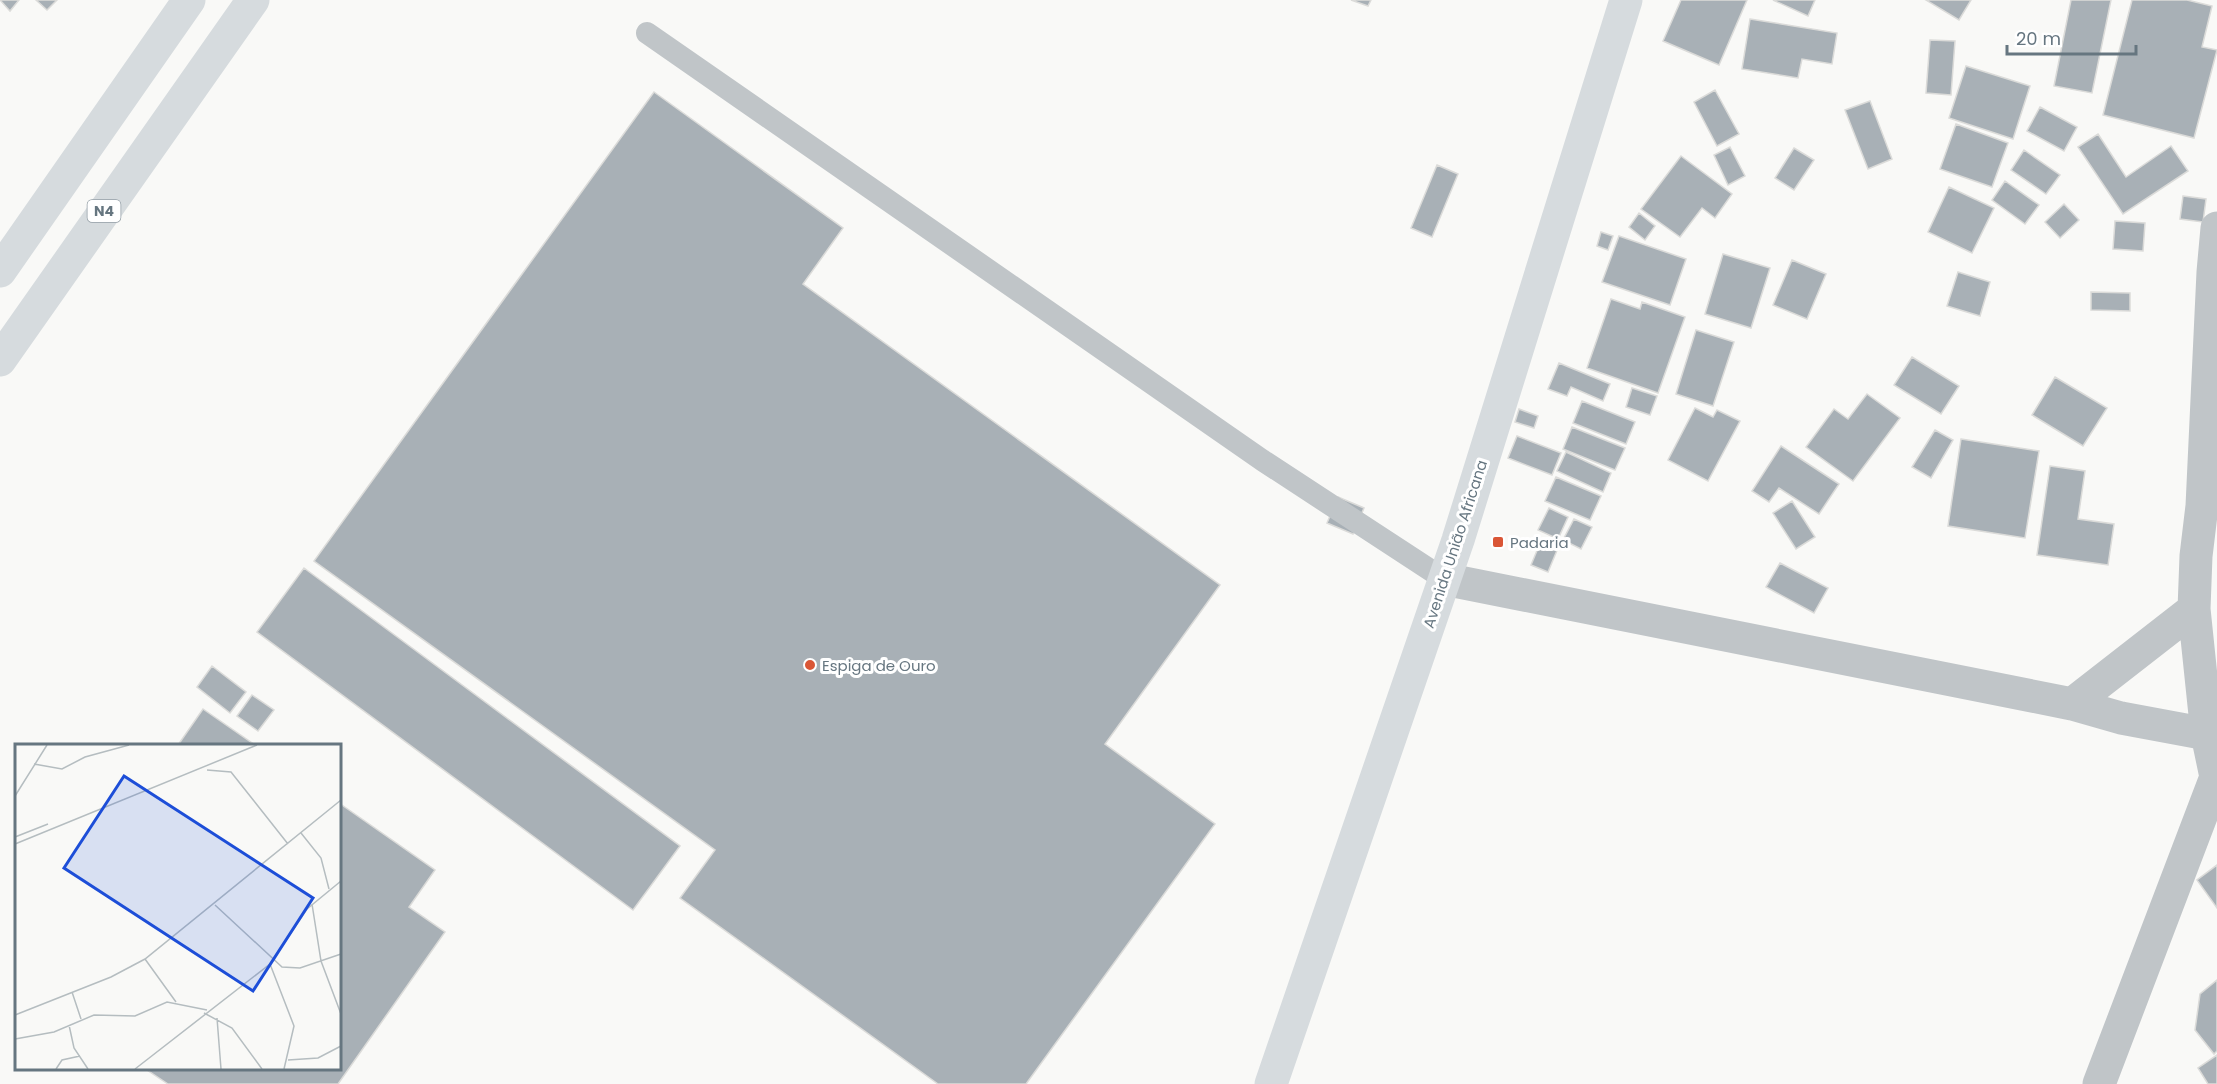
<svg xmlns="http://www.w3.org/2000/svg" width="2217" height="1084" font-family="Poppins,sans-serif">
  <rect width="100%" height="100%" fill="#f9f9f7"/>
  <path fill="#a8b0b6" stroke="#dbdbd9" stroke-width="1.5" d="M 0,0 L 19,0 L 10,11 Z
    M 36,0 L 57,0 L 47,10 Z
    M 1351,0 L 1371,0 L 1368,6 Z
    M 1681,0 L 1747,0 L 1719,65 L 1663,41 Z
    M 1773,0 L 1815,0 L 1808,16 Z
    M 1926,0 L 1971,0 L 1959,20 Z
    M 2071,0 L 2111,0 L 2092,93 L 2054,86 Z
    M 2132,0 L 2187,0 L 2212,6 L 2202,47 L 2217,50 L 2194,138 L 2103,115 Z
    M 1750,19 L 1837,33 L 1832,64 L 1802,59 L 1798,78 L 1742,69 Z
    M 1930,40 L 1955,41 L 1951,95 L 1926,93 Z
    M 1966,66 L 2030,86 L 2013,139 L 1949,118 Z
    M 1715,90 L 1739,134 L 1717,146 L 1694,102 Z
    M 654,92 L 843,228 L 803,284 L 1220,585 L 1105,744 L 1215,824 L 1026,1084 L 938,1084 L 680,898 L 715,850 L 314,561 Z
    M 1870,101 L 1892,159 L 1868,169 L 1845,110 Z
    M 2040,107 L 2077,127 L 2064,151 L 2027,131 Z
    M 1956,124 L 2008,143 L 1992,187 L 1940,169 Z
    M 2098,134 L 2126,177 L 2171,146 L 2188,171 L 2123,214 L 2078,147 Z
    M 1730,147 L 1745,176 L 1728,185 L 1714,155 Z
    M 1794,148 L 1814,160 L 1794,190 L 1775,178 Z
    M 2024,150 L 2060,175 L 2046,194 L 2011,170 Z
    M 1681,156 L 1732,194 L 1715,218 L 1702,208 L 1680,237 L 1641,209 Z
    M 1437,165 L 1458,174 L 1432,237 L 1411,228 Z
    M 2005,181 L 2039,205 L 2025,224 L 1992,200 Z
    M 1949,187 L 1994,208 L 1972,253 L 1928,232 Z
    M 2183,196 L 2206,199 L 2203,222 L 2180,219 Z
    M 2064,204 L 2079,220 L 2060,238 L 2045,222 Z
    M 1639,213 L 1655,226 L 1645,240 L 1629,227 Z
    M 2115,221 L 2145,223 L 2143,251 L 2113,249 Z
    M 1601,232 L 1613,236 L 1608,250 L 1597,246 Z
    M 1619,236 L 1686,259 L 1670,305 L 1602,282 Z
    M 1723,254 L 1770,268 L 1751,328 L 1705,314 Z
    M 1792,260 L 1826,274 L 1807,319 L 1773,305 Z
    M 1958,272 L 1990,282 L 1980,316 L 1947,306 Z
    M 2091,292 L 2130,293 L 2130,311 L 2091,310 Z
    M 1611,299 L 1640,309 L 1642,302 L 1685,317 L 1658,393 L 1587,368 Z
    M 1696,330 L 1734,342 L 1713,406 L 1676,394 Z
    M 1912,357 L 1959,386 L 1941,414 L 1894,385 Z
    M 1559,363 L 1610,384 L 1603,401 L 1571,387 L 1567,396 L 1548,389 Z
    M 2055,377 L 2107,408 L 2083,446 L 2032,415 Z
    M 1632,388 L 1657,396 L 1650,415 L 1626,407 Z
    M 1867,394 L 1900,418 L 1853,481 L 1806,447 L 1834,409 L 1848,419 Z
    M 1582,401 L 1635,422 L 1626,444 L 1573,423 Z
    M 1695,408 L 1713,417 L 1717,410 L 1740,421 L 1708,481 L 1668,460 Z
    M 1519,409 L 1538,416 L 1534,428 L 1515,422 Z
    M 1572,427 L 1625,448 L 1615,470 L 1563,449 Z
    M 1935,430 L 1953,440 L 1931,478 L 1912,467 Z
    M 1517,436 L 1561,453 L 1552,475 L 1508,458 Z
    M 1961,439 L 2039,451 L 2025,538 L 1948,526 Z
    M 1781,446 L 1839,484 L 1819,514 L 1779,488 L 1769,502 L 1752,491 Z
    M 1566,452 L 1611,473 L 1603,492 L 1557,471 Z
    M 2050,466 L 2085,471 L 2078,519 L 2114,524 L 2108,565 L 2037,555 Z
    M 1556,477 L 1601,496 L 1590,520 L 1545,501 Z
    M 1338,497 L 1364,508 L 1353,534 L 1327,523 Z
    M 1792,501 L 1815,537 L 1796,549 L 1773,513 Z
    M 1549,508 L 1568,517 L 1558,539 L 1538,530 Z
    M 1574,519 L 1592,527 L 1581,549 L 1563,540 Z
    M 1541,541 L 1558,548 L 1548,572 L 1531,565 Z
    M 1780,563 L 1828,588 L 1814,613 L 1766,587 Z
    M 304,568 L 680,846 L 633,910 L 257,632 Z
    M 212,666 L 246,692 L 230,713 L 197,687 Z
    M 252,695 L 274,710 L 258,731 L 237,716 Z
    M 203,709 L 255,745 L 178,745 Z
    M 339,803 L 435,870 L 409,907 L 445,932 L 338,1084 L 168,1084 L 144,1068 L 339,1068 Z
    M 2217,865 L 2217,908 L 2197,880 Z
    M 2217,980 L 2217,1051 L 2214,1054 L 2195,1030 L 2200,994 Z
    M 2217,1055 L 2217,1084 L 2208,1084 L 2198,1068 Z"/>
  <g fill="none" stroke-linecap="round" stroke-linejoin="round">
    <path stroke="#c0c5c8" stroke-width="22" d="M 647,33 L 1262,460 L 1444,579"/>
    <path stroke="#c0c5c8" stroke-width="33" d="M 1444,579 L 2072,704 L 2121,718 L 2207,734 L 2217,734
      M 2072,704 L 2194,609
      M 2099,1084 L 2216,777 L 2207,734 L 2194,609 L 2196,556 L 2202,506 L 2213,272 L 2217,228"/>
    <path stroke="#d6dbde" stroke-width="33" d="M 1271,1084 L 1458,540 L 1626,0"/>
    <path stroke="#d6dbde" stroke-width="33" d="M 0,271 L 189,0
      M 0,360 L 253,0"/>
  </g>
  <g fill="#da5636" stroke="#fff" stroke-width="2">
    <rect x="1492" y="536" width="12" height="12" rx="3"/>
    <circle cx="810" cy="665" r="6"/>
  </g>
  <g text-anchor="middle" dominant-baseline="central" stroke-width="6" stroke-linejoin="round" paint-order="stroke">
    <rect fill="#fff" stroke="#949fa6" stroke-width="1.5" x="87.5" y="200" width="33" height="22" rx="4.5"/>
    <g font-size="14" font-weight="bold" fill="#667680">
      <text x="104" y="211">N4</text>
    </g>
    <g font-size="15" fill="#667680" stroke="#fff" text-anchor="start">
      <text x="1510" y="542">Padaria</text>
      <text x="822" y="665">Espiga de Ouro</text>
    </g>
    <g font-size="15" fill="#667680" stroke="#fff">
      <text transform="translate(1455 544) rotate(-72)">Avenida União Africana</text>
    </g>
  </g>
  <g transform="translate(15 744)">
    <rect width="326" height="326" fill="#f9f9f7"/>
    <path fill="none" stroke="#b5bdc0" stroke-width="1.5" d="M 19,20 L 47,25 L 70,13 L 114,1M 192,26 L 216,28 L 273,100M 0,52 L 32,1M 286,89 L 306,114 L 314,145M 0,93 L 33,80M 0,100 L 242,1M 297,160 L 306,217 L 326,270M 200,161 L 267,223 L 285,224 L 326,210M 130,215 L 161,258M 255,220 L 279,282 L 269,325M 57,248 L 66,275M 189,269 L 217,284 L 247,325M 0,271 L 96,233 L 130,215 L 326,56M 202,274 L 206,325M 54,281 L 59,304 L 73,325M 0,295 L 39,288 L 79,271 L 120,272 L 152,258 L 192,266M 273,316 L 303,314 L 326,302M 41,325 L 47,316 L 65,312M 120,325 L 255,220 L 292,165 L 326,137"/>
    <path fill="#1d4ed8" fill-opacity="0.15" stroke="#1d4ed8" stroke-width="3" d="M 109,32 L 298,154 L 238,247 L 49,124 Z"/>
    <rect width="326" height="326" fill="none" stroke="#667680" stroke-width="3"/>
  </g>
  <path d="M2007 45v9h129v-9" fill="none" stroke="#667680" stroke-width="3"/>
  <text x="2016" y="45" font-size="18" fill="#667680" stroke="#ffffff" stroke-width="4.5" paint-order="stroke">20 m</text>
</svg>
